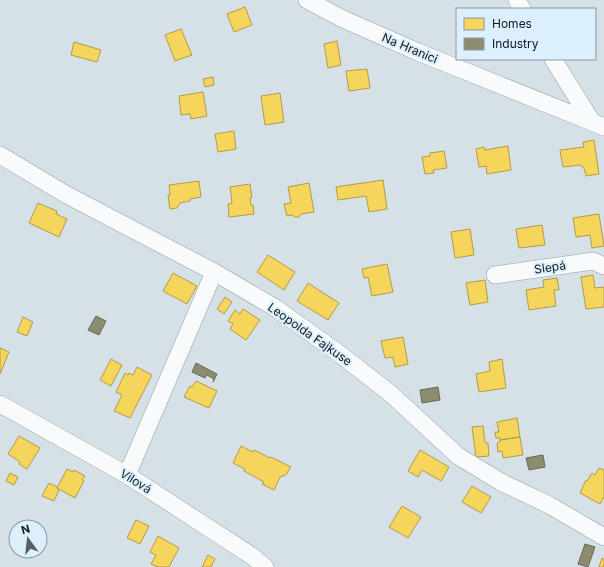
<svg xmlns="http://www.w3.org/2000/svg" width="604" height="567" font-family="Inter,sans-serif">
  <rect width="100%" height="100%" fill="#d6e0e7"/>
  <path fill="#f6d55c" stroke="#b19c49" d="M 245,7 L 252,25 L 234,32 L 227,14 Z
    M 181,29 L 192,55 L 175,61 L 165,35 Z
    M 337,41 L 341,65 L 328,68 L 324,44 Z
    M 74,42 L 101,50 L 97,62 L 71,55 Z
    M 367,69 L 370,88 L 349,91 L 346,71 Z
    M 213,77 L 214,85 L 205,87 L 203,79 Z
    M 203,92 L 207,116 L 191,119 L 190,114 L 181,115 L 179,96 Z
    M 280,93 L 284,122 L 265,125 L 261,96 Z
    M 234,131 L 236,149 L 218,152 L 215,134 Z
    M 594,140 L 599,174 L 586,176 L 584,168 L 580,165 L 563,167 L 560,150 L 584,147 L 583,142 Z
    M 508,146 L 511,170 L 487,174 L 486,166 L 479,167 L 476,149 L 484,147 L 485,150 Z
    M 444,151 L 447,168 L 433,170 L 434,173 L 425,174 L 422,157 L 430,156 L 430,153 Z
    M 383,180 L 387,209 L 369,212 L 366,196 L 338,200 L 336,187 Z
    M 199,181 L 201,197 L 190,199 L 190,201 L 180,203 L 177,208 L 170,209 L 168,195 L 170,195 L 169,185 Z
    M 309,183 L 314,212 L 301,214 L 299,217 L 295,217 L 292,215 L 287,216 L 284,204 L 291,203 L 288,187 Z
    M 250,184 L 252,198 L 250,198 L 251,205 L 253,205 L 254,214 L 229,217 L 228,204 L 232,203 L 230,187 Z
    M 38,203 L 57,211 L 56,214 L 67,219 L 59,237 L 29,223 Z
    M 599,214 L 604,246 L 592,248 L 590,235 L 576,237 L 573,218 Z
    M 542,225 L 545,245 L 519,248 L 516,229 Z
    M 470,229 L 474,255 L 455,258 L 451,232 Z
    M 268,255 L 295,272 L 284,290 L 257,272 Z
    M 387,264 L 393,292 L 372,296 L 368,277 L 364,278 L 362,269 Z
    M 173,273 L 197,286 L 187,304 L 163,291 Z
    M 593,275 L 595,288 L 604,287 L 604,307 L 586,309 L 581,277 Z
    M 557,278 L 559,290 L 554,290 L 556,306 L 529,310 L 526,290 L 544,287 L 543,280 Z
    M 485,280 L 488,302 L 470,305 L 466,283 Z
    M 308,283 L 339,303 L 328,320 L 297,301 Z
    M 225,297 L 232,302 L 224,314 L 217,309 Z
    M 243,309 L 260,320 L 246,340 L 230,329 L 233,324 L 228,321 L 235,310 L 240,314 Z
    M 23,317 L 33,322 L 27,336 L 17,332 Z
    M 403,337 L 408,364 L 395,367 L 393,357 L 385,358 L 381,341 Z
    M 0,348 L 9,352 L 0,374 Z
    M 111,359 L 122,365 L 111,386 L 100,380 Z
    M 502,359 L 506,388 L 479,392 L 476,374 L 490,371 L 489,362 Z
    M 137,367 L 152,375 L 130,418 L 114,411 L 122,395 L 116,392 L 125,373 L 128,375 L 129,373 L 133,375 Z
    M 196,381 L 217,391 L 209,408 L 184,397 L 190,386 L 192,387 Z
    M 517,418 L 520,437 L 500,440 L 500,438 L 496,438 L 495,432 L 499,432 L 497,422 Z
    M 483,426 L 485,443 L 488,443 L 489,456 L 476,457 L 472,427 Z
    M 19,436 L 40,448 L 27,469 L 19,464 L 20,462 L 8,454 Z
    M 520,437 L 523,455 L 503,458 L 502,451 L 498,452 L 497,443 L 500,442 L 500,440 Z
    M 241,446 L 253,452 L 254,450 L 270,458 L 271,457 L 291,467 L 290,468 L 286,475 L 280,477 L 274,490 L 262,484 L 264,482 L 244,471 L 245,469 L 233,463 Z
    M 420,450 L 449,467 L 441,481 L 422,470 L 418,477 L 408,471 Z
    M 599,468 L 604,470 L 604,497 L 600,504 L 580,493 L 586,480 L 587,481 L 592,473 L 595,475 Z
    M 67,469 L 73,472 L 74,470 L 85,476 L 82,480 L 84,481 L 75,498 L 57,488 Z
    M 10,473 L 18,477 L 14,485 L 6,481 Z
    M 49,483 L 57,487 L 57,488 L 59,490 L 54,501 L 42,496 Z
    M 472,486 L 491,497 L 481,513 L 462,502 Z
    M 402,506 L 421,517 L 408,538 L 389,527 Z
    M 136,520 L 149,526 L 140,544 L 127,538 Z
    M 158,536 L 179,548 L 169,567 L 158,567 L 151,564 L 156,555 L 150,552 Z
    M 208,555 L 215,559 L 211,567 L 202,567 Z
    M 602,558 L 604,559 L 604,567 L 599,567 Z"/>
  <path fill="#8c8c6e" stroke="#676955" d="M 96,316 L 106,321 L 99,335 L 88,330 Z
    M 196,363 L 217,374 L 213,382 L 214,379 L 207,375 L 205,378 L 192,372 Z
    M 438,387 L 440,400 L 422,403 L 420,390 Z
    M 543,455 L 545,467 L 529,470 L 526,458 Z
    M 585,544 L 595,547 L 588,567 L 578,564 Z"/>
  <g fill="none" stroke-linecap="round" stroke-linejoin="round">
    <defs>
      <path id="minor" d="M 307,0 L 343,19 L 418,52 L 604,127
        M 517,0 L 522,9
        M 553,59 L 592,122
        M 0,155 L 65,194 L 214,272 L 274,307 L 337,352 L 391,394 L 458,456 L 501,482 L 549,505 L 604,537
        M 495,275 L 593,261 L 604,266
        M 0,404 L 127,475 L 201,523 L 252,556 L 265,567
        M 127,475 L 214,272"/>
    </defs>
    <use href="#minor" stroke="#969ea3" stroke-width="18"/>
    <use href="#minor" stroke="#f9fafb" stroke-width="17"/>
  </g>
  <g text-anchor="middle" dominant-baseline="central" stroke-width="4" stroke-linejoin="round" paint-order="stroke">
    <g font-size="12" fill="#11181c" stroke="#dceffc">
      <text transform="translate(410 48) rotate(23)">Na Hranici</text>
      <text transform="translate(550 267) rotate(-8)">Slepá</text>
      <text transform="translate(310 334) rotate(35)">Leopolda Fajkuse</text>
      <text transform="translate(136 481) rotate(32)">Vilová</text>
    </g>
  </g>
  <rect x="456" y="8" width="140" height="52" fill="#dceffc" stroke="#8b99a2"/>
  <rect x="464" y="18" width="20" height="12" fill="#f6d55c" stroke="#8b99a2"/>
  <text x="492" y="28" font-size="12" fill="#11181c">Homes</text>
  <rect x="464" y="38" width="20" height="12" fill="#8c8c6e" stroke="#8b99a2"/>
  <text x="492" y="48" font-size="12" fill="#11181c">Industry</text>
  <g transform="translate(28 539) rotate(345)"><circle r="19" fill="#dceffc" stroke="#8b99a2"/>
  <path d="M0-3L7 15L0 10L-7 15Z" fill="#565e63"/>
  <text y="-6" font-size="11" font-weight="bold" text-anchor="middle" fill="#11181c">N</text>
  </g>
</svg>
